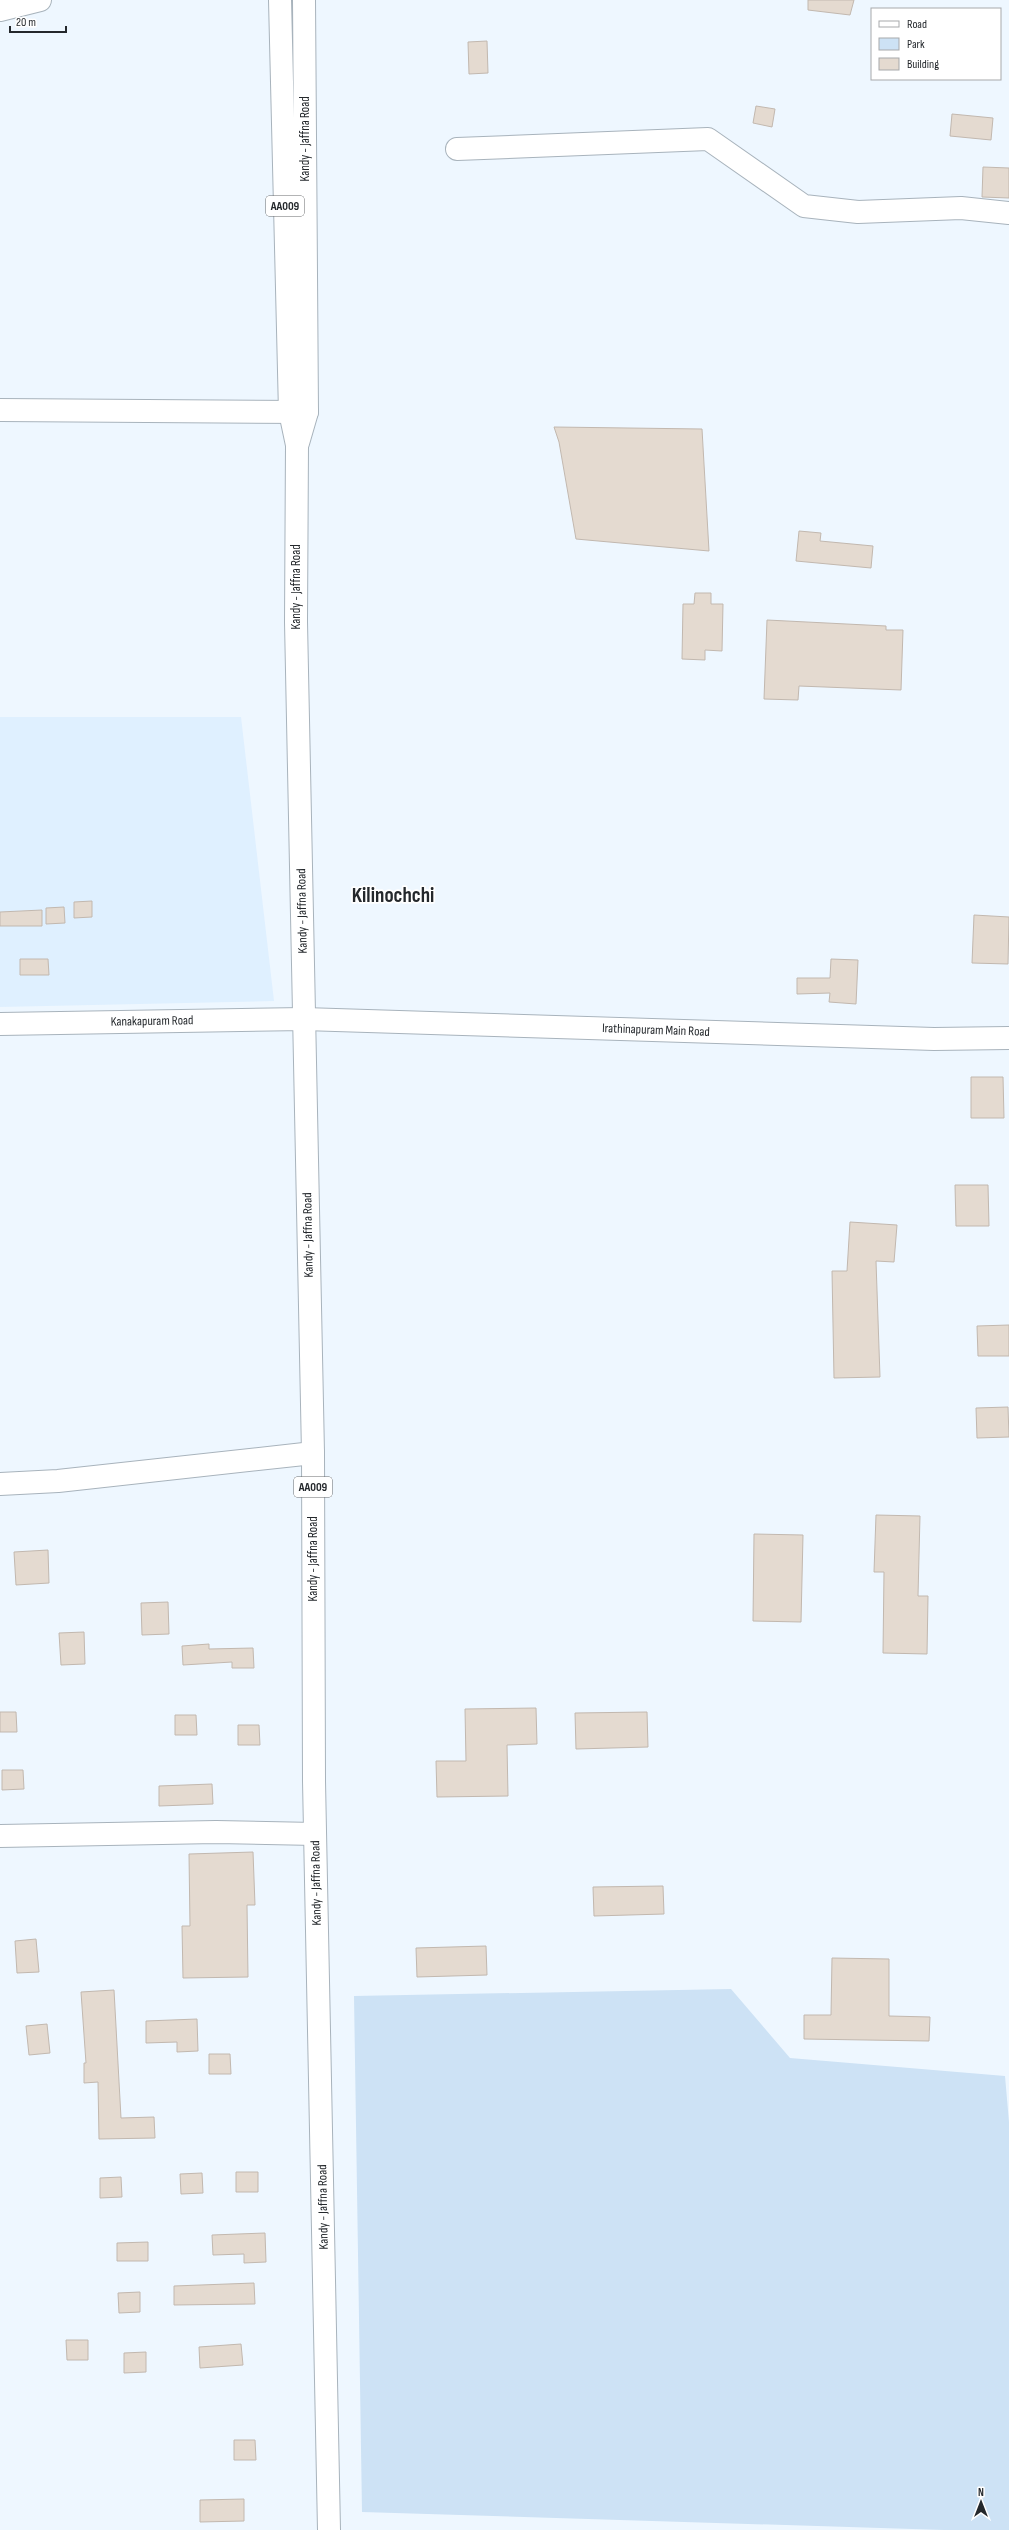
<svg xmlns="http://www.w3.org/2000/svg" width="1009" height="2530" font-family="'Sofia Sans Condensed',sans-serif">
  <rect width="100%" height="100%" fill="#eef7ff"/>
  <path fill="#dff0ff" d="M 0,717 L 241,717 L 274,1001 L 0,1007 Z"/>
  <path fill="#cde2f5" d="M 731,1989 L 790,2058 L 1005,2076 L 1009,2122 L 1009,2530 L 944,2530 L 362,2512 L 354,1996 Z"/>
  <path fill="#e4dad0" stroke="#c2b8af" d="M 808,0 L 854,0 L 850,15 L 808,10 Z
    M 487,41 L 488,73 L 469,74 L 468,42 Z
    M 756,106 L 775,109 L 772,127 L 753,123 Z
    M 952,114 L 993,118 L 991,140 L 950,136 Z
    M 983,167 L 1009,168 L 1009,198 L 982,197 Z
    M 554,427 L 702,429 L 709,551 L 576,539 L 559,442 Z
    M 799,531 L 821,533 L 820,541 L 873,546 L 871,568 L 796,561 Z
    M 695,593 L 711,593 L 711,604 L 723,604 L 722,651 L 705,650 L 705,660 L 682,659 L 683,604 L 694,604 Z
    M 767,620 L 886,626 L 886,630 L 903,630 L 901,690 L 799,686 L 798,700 L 764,699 Z
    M 92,901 L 92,917 L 74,918 L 74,902 Z
    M 64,907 L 65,923 L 46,924 L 46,908 Z
    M 42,910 L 42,926 L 0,926 L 0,912 Z
    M 974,915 L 1009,917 L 1008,964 L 972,963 Z
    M 20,959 L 48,959 L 49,975 L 20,975 Z
    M 831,959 L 858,960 L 856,1004 L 829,1002 L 830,993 L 797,994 L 797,978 L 830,978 Z
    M 971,1077 L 1003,1077 L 1004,1118 L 971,1118 Z
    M 955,1185 L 988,1185 L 989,1226 L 956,1226 Z
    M 850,1222 L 897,1225 L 894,1262 L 876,1261 L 880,1377 L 834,1378 L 832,1271 L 847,1271 Z
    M 1009,1325 L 1009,1356 L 978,1356 L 977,1326 Z
    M 1008,1407 L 1009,1437 L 977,1438 L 976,1408 Z
    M 876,1515 L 920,1516 L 918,1596 L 928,1596 L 927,1654 L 883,1653 L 884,1572 L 874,1572 Z
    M 754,1534 L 803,1535 L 801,1622 L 753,1621 Z
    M 48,1550 L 49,1583 L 16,1585 L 14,1552 Z
    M 168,1602 L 169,1634 L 142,1635 L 141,1603 Z
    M 84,1632 L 85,1664 L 61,1665 L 59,1633 Z
    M 209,1644 L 209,1649 L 253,1648 L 254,1668 L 232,1668 L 232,1662 L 183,1665 L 182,1646 Z
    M 536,1708 L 537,1744 L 507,1745 L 508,1796 L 437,1797 L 436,1761 L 466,1761 L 465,1709 Z
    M 0,1712 L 16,1712 L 17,1732 L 0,1732 Z
    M 647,1712 L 648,1747 L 576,1749 L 575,1713 Z
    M 175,1715 L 196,1715 L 197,1735 L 175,1735 Z
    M 238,1725 L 259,1725 L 260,1745 L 238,1745 Z
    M 2,1770 L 23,1770 L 24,1789 L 2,1790 Z
    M 212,1784 L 213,1804 L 159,1806 L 159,1786 Z
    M 253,1852 L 255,1905 L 247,1905 L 248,1977 L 183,1978 L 182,1926 L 190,1926 L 189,1854 Z
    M 663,1886 L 664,1914 L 594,1916 L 593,1887 Z
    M 36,1939 L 39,1972 L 17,1973 L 15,1941 Z
    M 486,1946 L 487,1975 L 417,1977 L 416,1948 Z
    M 832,1958 L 889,1959 L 889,2016 L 930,2017 L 929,2041 L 804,2039 L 804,2015 L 831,2015 Z
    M 114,1990 L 121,2118 L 154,2117 L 155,2138 L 99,2139 L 98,2082 L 84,2083 L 84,2063 L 86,2063 L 81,1992 Z
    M 197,2019 L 198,2051 L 177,2052 L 177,2042 L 146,2043 L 146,2021 Z
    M 47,2024 L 50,2053 L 29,2055 L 26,2026 Z
    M 209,2054 L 230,2054 L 231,2074 L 209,2074 Z
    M 236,2172 L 258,2172 L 258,2192 L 236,2192 Z
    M 202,2173 L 203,2193 L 181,2194 L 180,2174 Z
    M 121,2177 L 122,2197 L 100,2198 L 100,2178 Z
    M 265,2233 L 266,2262 L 244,2263 L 244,2254 L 213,2255 L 212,2235 Z
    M 148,2242 L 148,2261 L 117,2261 L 117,2243 Z
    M 254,2283 L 255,2304 L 174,2305 L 174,2286 Z
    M 140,2292 L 140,2312 L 119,2313 L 118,2293 Z
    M 66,2340 L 88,2340 L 88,2360 L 67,2360 Z
    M 241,2344 L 243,2365 L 200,2368 L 199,2347 Z
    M 146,2352 L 146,2372 L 124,2373 L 124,2353 Z
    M 234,2440 L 255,2440 L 256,2460 L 234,2460 Z
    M 244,2499 L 244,2521 L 200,2522 L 200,2500 Z"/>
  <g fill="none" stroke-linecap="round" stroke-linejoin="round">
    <defs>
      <path id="minor" d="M 0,10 L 40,0
        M 457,149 L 708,139 L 804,206 L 858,212 L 961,208 L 1009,213
        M 0,410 L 307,412
        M 0,1024 L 304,1019 L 934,1039 L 1009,1038
        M 0,1484 L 58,1481 L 313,1453
        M 0,1836 L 216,1832 L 315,1834"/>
      <path id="highway" d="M 280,0 L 290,412 L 297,445 L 296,622 L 313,1453 L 314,1781 L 329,2530
        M 298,443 L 307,412 L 304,0"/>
    </defs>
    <use href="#minor" stroke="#a8b3bc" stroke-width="24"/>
    <use href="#highway" stroke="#a8b3bc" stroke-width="24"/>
    <use href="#minor" stroke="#fff" stroke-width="22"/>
    <use href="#highway" stroke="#fff" stroke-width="22"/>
  </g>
  <g text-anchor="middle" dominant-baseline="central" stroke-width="3.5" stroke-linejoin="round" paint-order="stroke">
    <g fill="#fff" stroke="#66686b" stroke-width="1">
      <rect x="266" y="196" width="38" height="20" rx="3"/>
      <rect x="294" y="1477" width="38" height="20" rx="3"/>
    </g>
    <g font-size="12" font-weight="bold" fill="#24282c">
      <text x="285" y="206">AA009</text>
      <text x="313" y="1487">AA009</text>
    </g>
    <g font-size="13" fill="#24282c" stroke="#fff">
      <text transform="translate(305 139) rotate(-90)">Kandy - Jaffna Road</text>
      <text transform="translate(296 587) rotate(-90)">Kandy - Jaffna Road</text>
      <text transform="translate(302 911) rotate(-91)">Kandy - Jaffna Road</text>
      <text transform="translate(152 1021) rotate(-1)">Kanakapuram Road</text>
      <text transform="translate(656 1030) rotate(2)">Irathinapuram Main Road</text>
      <text transform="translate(308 1235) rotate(-91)">Kandy - Jaffna Road</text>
      <text transform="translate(313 1559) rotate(-90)">Kandy - Jaffna Road</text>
      <text transform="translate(316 1883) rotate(-91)">Kandy - Jaffna Road</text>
      <text transform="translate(323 2207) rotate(-91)">Kandy - Jaffna Road</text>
    </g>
    <g font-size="21" font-weight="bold" fill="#24282c" stroke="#fff">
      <text x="393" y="895">Kilinochchi</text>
    </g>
  </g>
  <rect x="871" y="8" width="130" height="72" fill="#ffffff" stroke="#a7a9ab"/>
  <rect x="879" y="21" width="20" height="6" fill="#ffffff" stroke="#a7a9ab"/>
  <text x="907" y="28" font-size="12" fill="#24282c">Road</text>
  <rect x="879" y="38" width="20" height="12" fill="#cde2f5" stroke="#a7a9ab"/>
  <text x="907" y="48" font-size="12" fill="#24282c">Park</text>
  <rect x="879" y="58" width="20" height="12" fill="#e4dad0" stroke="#a7a9ab"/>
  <text x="907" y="68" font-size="12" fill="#24282c">Building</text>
  <g transform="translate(981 2502)" stroke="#ffffff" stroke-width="3" paint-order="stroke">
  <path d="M0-3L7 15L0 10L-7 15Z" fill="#24282c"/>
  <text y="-6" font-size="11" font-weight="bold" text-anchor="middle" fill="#24282c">N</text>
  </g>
  <path d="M10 26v6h56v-6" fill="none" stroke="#24282c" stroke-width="2"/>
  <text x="16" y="26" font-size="12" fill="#24282c" stroke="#ffffff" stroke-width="3" paint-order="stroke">20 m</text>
</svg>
